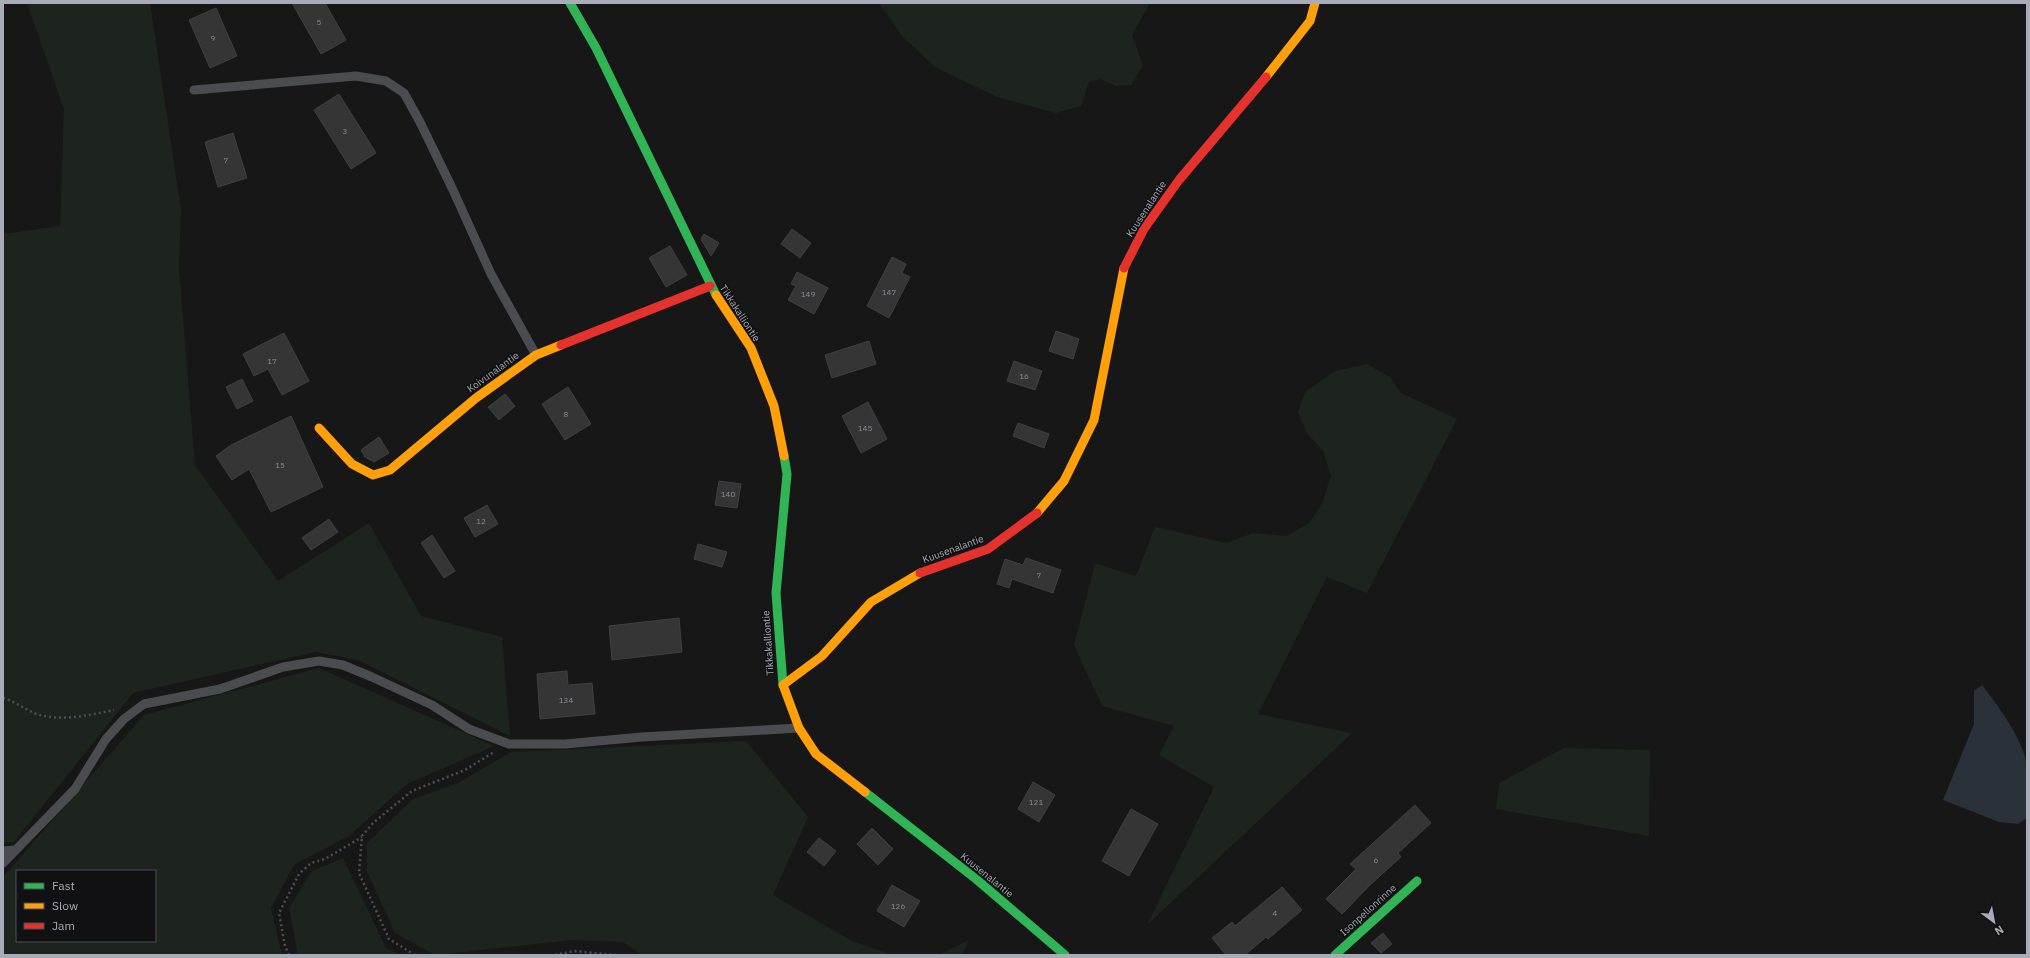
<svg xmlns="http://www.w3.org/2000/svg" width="2030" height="958" font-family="'IBM Plex Sans',sans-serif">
  <rect width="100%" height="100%" fill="#171717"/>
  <path fill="#1d241e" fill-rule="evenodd" d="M 27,3 L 150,3 L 181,210 L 179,268 L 195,465 L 278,581 L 369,523 L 421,616 L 502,637 L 510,736 L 358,660 L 315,652 L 133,693 L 14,842 L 3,843 L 3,234 L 60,226 L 64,109 Z
    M 879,3 L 1150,3 L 1132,35 L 1143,66 L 1131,85 L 1116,86 L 1100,79 L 1089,82 L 1081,106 L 1056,113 L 997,97 L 935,67 L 902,36 Z
    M 1367,364 L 1390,377 L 1401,393 L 1457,419 L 1367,593 L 1327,577 L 1258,714 L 1352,733 L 1147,925 L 1214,787 L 1159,755 L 1174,726 L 1102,706 L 1074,645 L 1095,563 L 1136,576 L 1155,527 L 1227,543 L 1253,533 L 1287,536 L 1309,523 L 1322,504 L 1331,476 L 1323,451 L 1307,433 L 1298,412 L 1305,392 L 1335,371 Z
    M 319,668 L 494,746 L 407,784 L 349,836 L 294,865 L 271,908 L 282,955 L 3,955 L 3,877 L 144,715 ZM 17,871 L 155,871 L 155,941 L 17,941 Z
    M 746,741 L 808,817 L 773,895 L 852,941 L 892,955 L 642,955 L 623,942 L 573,940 L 435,955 L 395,933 L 367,871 L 367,843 L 413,799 L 458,783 L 511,752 Z
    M 1564,748 L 1650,750 L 1649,836 L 1496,809 L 1499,783 Z
    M 343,858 L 386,948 L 400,955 L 298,955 L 289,908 L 312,871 Z
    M 969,940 L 962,955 L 938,955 Z"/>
  <path fill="#2a3139" d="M 1982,685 C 1998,706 2025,741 2027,768 C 2028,784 2027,801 2027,818 L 2018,824 L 1999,822 L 1943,800 L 1974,724 L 1974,691 Z"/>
  <path fill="#353536" stroke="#3f4043" d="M 292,3 L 325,3 L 346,40 L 321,54 Z
    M 216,8 L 237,56 L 210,68 L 189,20 Z
    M 339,94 L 376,153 L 351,169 L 314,110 Z
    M 233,133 L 247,178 L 218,187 L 205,142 Z
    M 792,229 L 811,243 L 800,258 L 781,244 Z
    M 704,234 L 719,243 L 711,256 L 701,239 Z
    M 670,246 L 687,275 L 666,287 L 649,258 Z
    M 892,257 L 906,264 L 902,273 L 910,277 L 889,318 L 867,306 Z
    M 797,272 L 828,288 L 814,314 L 788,300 L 796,286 L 791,284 Z
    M 1056,331 L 1079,339 L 1073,359 L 1049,351 Z
    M 284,333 L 309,381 L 282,395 L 268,369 L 254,376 L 243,354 Z
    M 869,341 L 876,364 L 832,378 L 825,355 Z
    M 1014,361 L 1042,371 L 1035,390 L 1007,381 Z
    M 242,379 L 253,401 L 237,409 L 226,387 Z
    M 568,387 L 591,424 L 565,440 L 542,404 Z
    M 505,394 L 515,406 L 499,420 L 488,407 Z
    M 868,402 L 887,439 L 861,453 L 842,416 Z
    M 291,416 L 323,487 L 271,512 L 249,469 L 232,480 L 216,456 L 231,445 Z
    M 1018,423 L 1049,434 L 1044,448 L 1013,436 Z
    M 379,437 L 389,453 L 374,462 L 365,457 L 361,450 Z
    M 719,481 L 741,484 L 737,508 L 715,505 Z
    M 487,505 L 498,524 L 475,537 L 464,518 Z
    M 329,519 L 338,532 L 311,550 L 302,538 Z
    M 432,535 L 455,571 L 444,578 L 421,543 Z
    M 698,544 L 727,552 L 722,567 L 694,559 Z
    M 1026,558 L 1061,570 L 1053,593 L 1012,579 L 1009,588 L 997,584 L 1005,559 L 1023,565 Z
    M 679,618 L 682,652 L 612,660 L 609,626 Z
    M 567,671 L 568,685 L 592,683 L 595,714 L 540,719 L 537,674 Z
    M 1033,782 L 1055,795 L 1039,822 L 1018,809 Z
    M 1415,805 L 1431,823 L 1398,853 L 1401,857 L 1370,885 L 1342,914 L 1326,899 L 1356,869 L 1350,864 Z
    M 1131,809 L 1158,824 L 1129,876 L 1102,861 Z
    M 872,828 L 893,849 L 878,865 L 857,844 Z
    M 819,838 L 836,851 L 824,866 L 807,852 Z
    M 892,885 L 920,901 L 904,927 L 877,911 Z
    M 1282,887 L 1302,910 L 1268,939 L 1266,937 L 1245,955 L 1226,955 L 1212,938 L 1232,922 L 1235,926 Z
    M 1383,933 L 1392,944 L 1381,953 L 1371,943 Z"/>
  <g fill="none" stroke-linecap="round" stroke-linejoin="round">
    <path stroke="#4d4e52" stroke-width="2.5" stroke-dasharray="2 3" stroke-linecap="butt" d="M 3,698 C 17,702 25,710 37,714 C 62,722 89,715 114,710
      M 289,955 L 285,946 L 279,913 L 299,874 L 311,863 L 325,859 L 362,837
      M 415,955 L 389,939 L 359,873 L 362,836 L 373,823 L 412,791 L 465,770 L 494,752
      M 555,955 L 574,951 L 616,955"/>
    <path stroke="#4b4c50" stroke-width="9" d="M 194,90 L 356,76 L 386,81 L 404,93 L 420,122 L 453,190 L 491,274 L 536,355
      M 3,851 L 16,850
      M 3,863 L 75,789 L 106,739 L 124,719 L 144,704 L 220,689 L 283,667 L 319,661 L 343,665 L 372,677 L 432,705 L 469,729 L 509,744 L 565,744 L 642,737 L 799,728"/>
    <path stroke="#30b455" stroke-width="9" d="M 570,3 L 596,48 L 716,295
      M 783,685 L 776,593 L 787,474 L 784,456
      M 865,792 L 976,879 L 1065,955
      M 1335,955 L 1417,881"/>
    <path stroke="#ff9f0a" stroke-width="9" d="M 1266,77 L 1310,21 L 1315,3
      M 716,295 L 751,348 L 774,406 L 784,456
      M 319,428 L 352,464 L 373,475 L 390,470 L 476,398 L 536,355 L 561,345
      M 1037,513 L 1064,481 L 1094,420 L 1124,268
      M 865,792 L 816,754 L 799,728 L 783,685 L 822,656 L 871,602 L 920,573"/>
    <path stroke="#e5322d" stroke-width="9" d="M 1124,268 L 1144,229 L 1179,180 L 1266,77
      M 561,345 L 710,286
      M 920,573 L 988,549 L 1037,513"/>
  </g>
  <g text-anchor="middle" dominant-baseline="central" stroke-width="3" stroke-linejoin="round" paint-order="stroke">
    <g font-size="8" fill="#8b8e98">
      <text x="319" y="22">5</text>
      <text x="213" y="38">9</text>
      <text x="345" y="131">3</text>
      <text x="226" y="160">7</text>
      <text x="889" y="292">147</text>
      <text x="808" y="294">149</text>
      <text x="272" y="361">17</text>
      <text x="1024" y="376">16</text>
      <text x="566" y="414">8</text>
      <text x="865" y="428">145</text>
      <text x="280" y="465">15</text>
      <text x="728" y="494">140</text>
      <text x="481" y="521">12</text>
      <text x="1039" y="575">7</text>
      <text x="566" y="700">134</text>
      <text x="1036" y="802">121</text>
      <text x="1376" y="860">6</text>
      <text x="898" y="906">126</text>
      <text x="1275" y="913">4</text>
    </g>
    <g font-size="10" fill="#a8acb8" stroke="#111113">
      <text transform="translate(1146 209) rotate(-57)">Kuusenalantie</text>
      <text transform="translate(740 313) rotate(57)">Tikkakalliontie</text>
      <text transform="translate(493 372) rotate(-36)">Koivunalantie</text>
      <text transform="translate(953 549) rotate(-20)">Kuusenalantie</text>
      <text transform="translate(768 643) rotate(-94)">Tikkakalliontie</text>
      <text transform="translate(987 875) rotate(39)">Kuusenalantie</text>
      <text transform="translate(1368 910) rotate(-42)">Isonpellonrinne</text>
    </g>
  </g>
  <rect width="2030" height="958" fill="none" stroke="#a8acb8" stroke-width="8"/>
  <rect x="16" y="870" width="140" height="72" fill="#111113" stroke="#4d4f55"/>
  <rect x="24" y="883" width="20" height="6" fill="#30b455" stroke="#4d4f55"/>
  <text x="52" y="890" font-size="12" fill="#a8acb8">Fast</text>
  <rect x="24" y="903" width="20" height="6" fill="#ff9f0a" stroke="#4d4f55"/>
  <text x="52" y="910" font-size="12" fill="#a8acb8">Slow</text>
  <rect x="24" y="923" width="20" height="6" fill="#e5322d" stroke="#4d4f55"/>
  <text x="52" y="930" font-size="12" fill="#a8acb8">Jam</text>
  <g transform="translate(1994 922) rotate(148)" stroke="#111113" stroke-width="3" paint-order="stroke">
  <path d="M0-3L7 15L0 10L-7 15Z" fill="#a8acb8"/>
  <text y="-6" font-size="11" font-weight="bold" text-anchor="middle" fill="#a8acb8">N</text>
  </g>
</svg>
